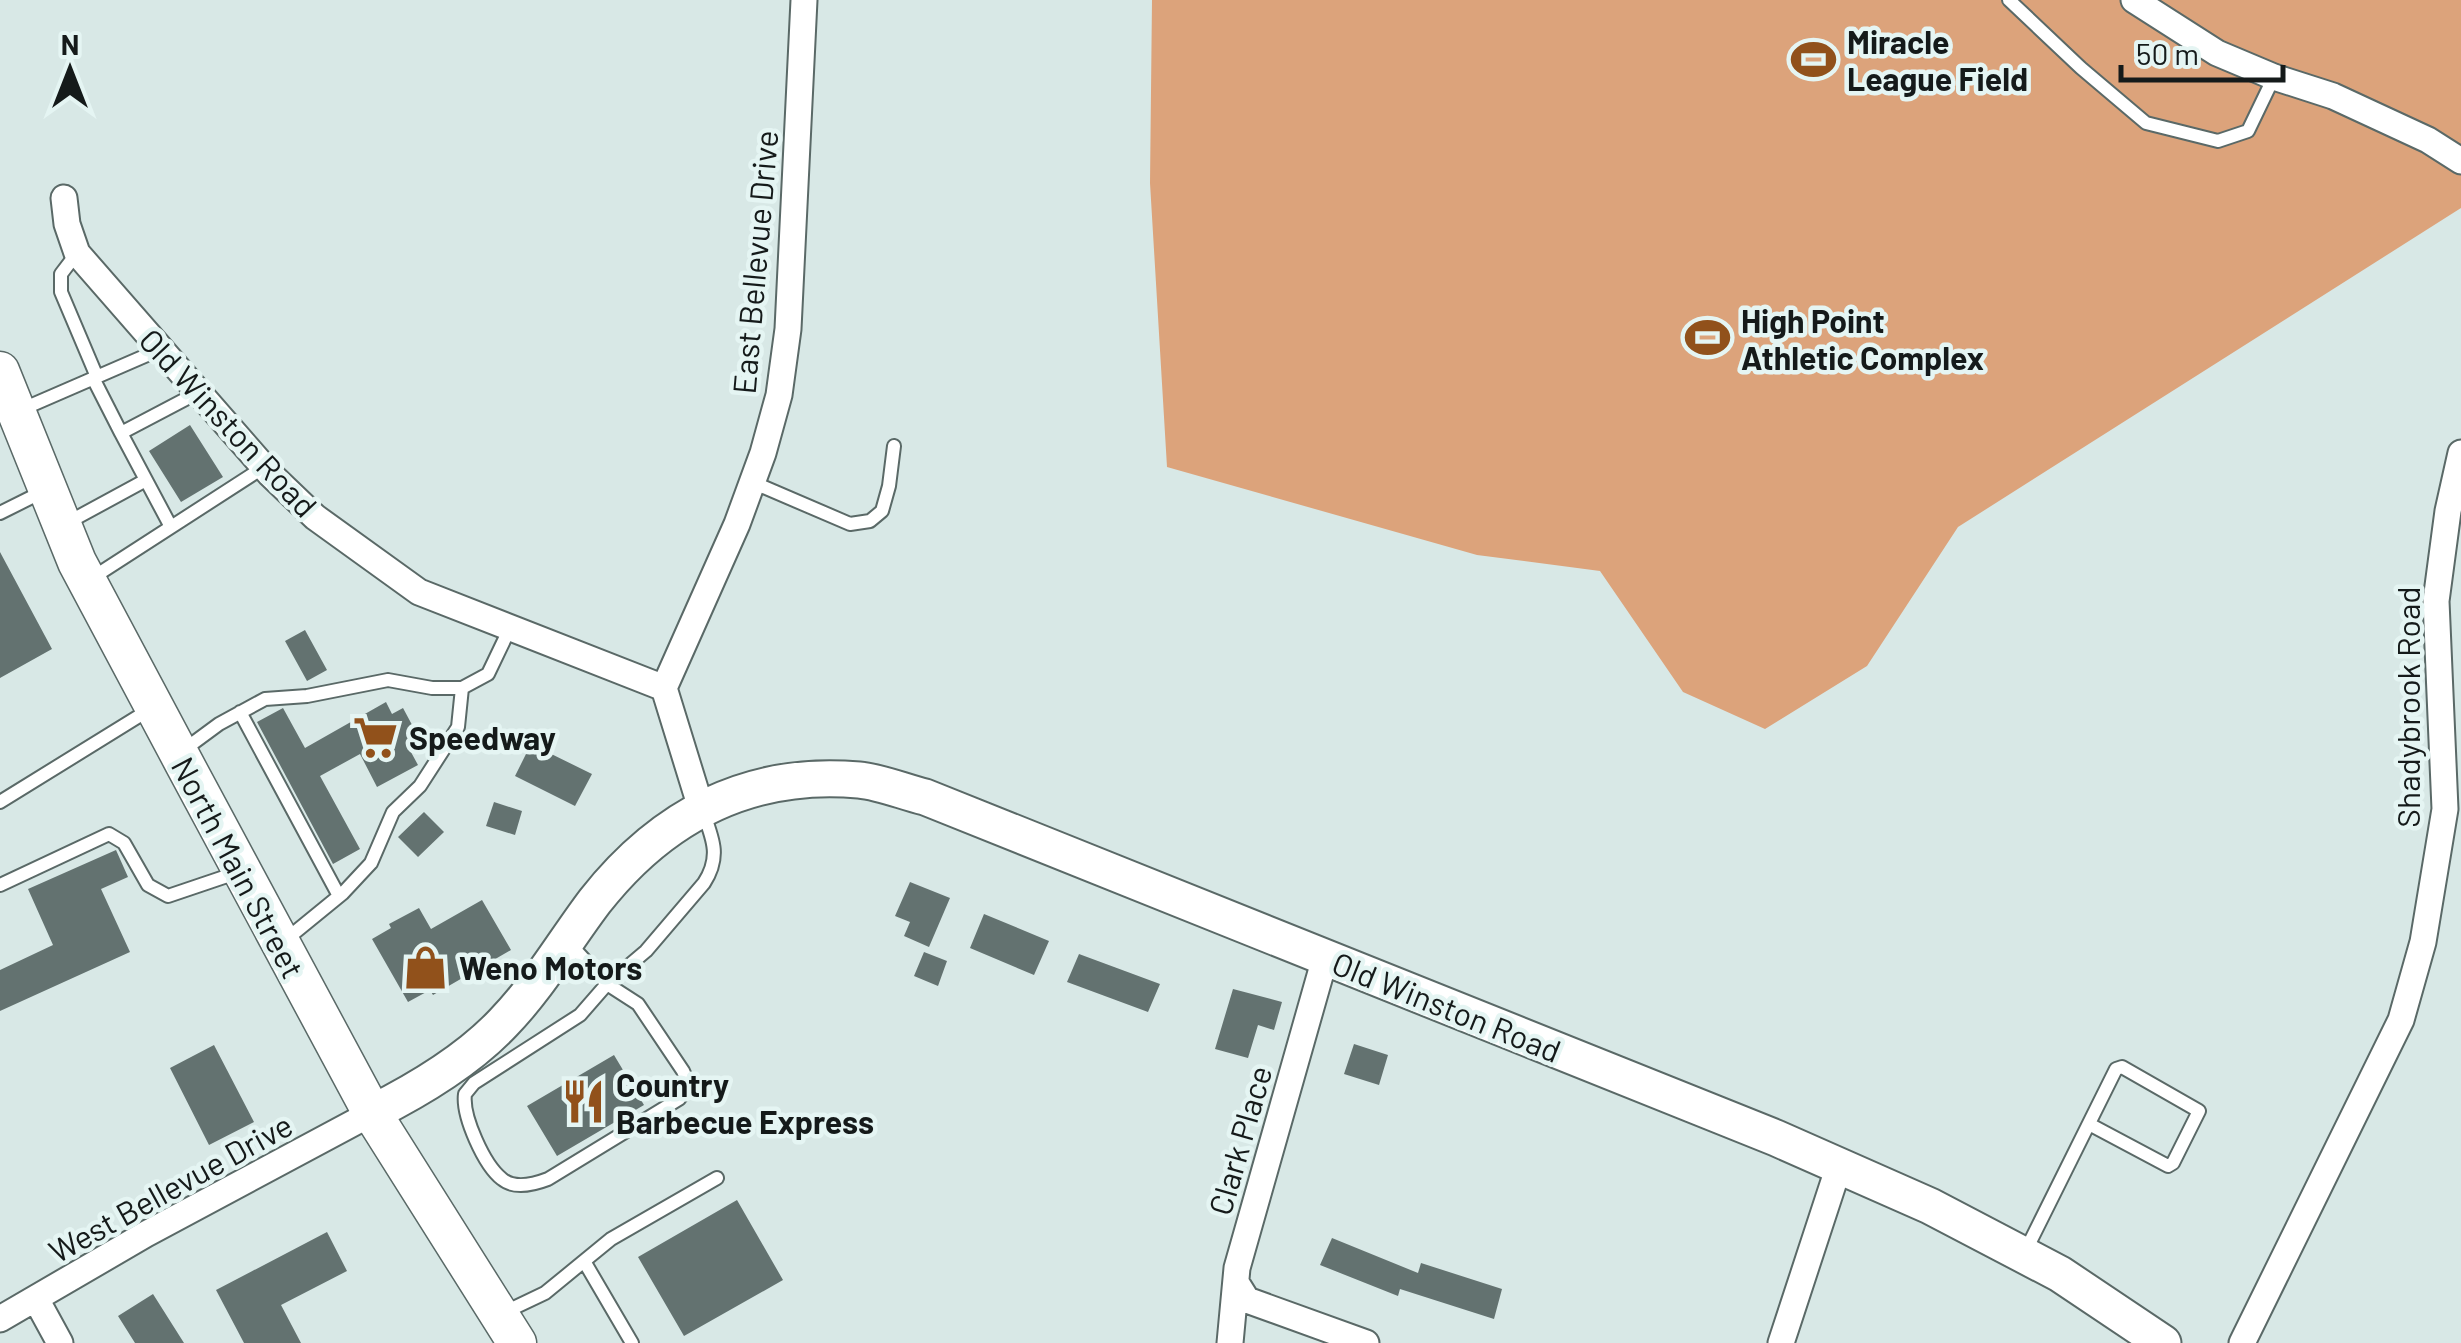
<svg xmlns="http://www.w3.org/2000/svg" width="2461" height="1343" font-family="Barlow,sans-serif">
  <rect width="100%" height="100%" fill="#d8e8e6"/>
  <path fill="#dca37b" d="M 1152,0 L 2461,0 L 2461,208 L 1958,527 L 1867,666 L 1765,729 L 1683,692 L 1600,571 L 1477,555 L 1167,467 L 1150,183 Z"/>
  <path fill="#637270" d="M 190,425 L 223,477 L 181,502 L 149,451 Z
    M 0,552 L 52,649 L 0,678 Z
    M 305,630 L 327,670 L 307,681 L 285,641 Z
    M 386,702 L 392,714 L 403,708 L 418,736 L 406,743 L 418,765 L 377,787 L 360,754 L 320,776 L 360,849 L 333,864 L 257,722 L 283,708 L 305,748 Z
    M 531,744 L 592,774 L 575,806 L 515,776 Z
    M 494,802 L 522,811 L 515,835 L 486,826 Z
    M 424,812 L 444,832 L 418,857 L 398,837 Z
    M 116,850 L 128,877 L 101,889 L 130,952 L 0,1011 L 0,970 L 53,945 L 28,889 Z
    M 910,882 L 950,898 L 929,947 L 904,936 L 910,922 L 895,916 Z
    M 482,900 L 511,950 L 433,995 L 430,990 L 408,1002 L 372,939 L 391,928 L 389,924 L 419,908 L 431,929 Z
    M 984,914 L 1049,941 L 1034,975 L 970,948 Z
    M 924,952 L 947,961 L 938,986 L 914,976 Z
    M 1079,954 L 1160,984 L 1148,1012 L 1067,982 Z
    M 1233,989 L 1282,1002 L 1274,1030 L 1258,1025 L 1248,1058 L 1215,1049 Z
    M 1354,1044 L 1388,1055 L 1379,1085 L 1344,1074 Z
    M 214,1045 L 254,1122 L 209,1145 L 170,1068 Z
    M 614,1055 L 644,1105 L 557,1156 L 527,1106 Z
    M 737,1200 L 783,1280 L 684,1336 L 638,1257 Z
    M 327,1232 L 347,1271 L 281,1305 L 301,1343 L 244,1343 L 216,1290 Z
    M 1332,1238 L 1418,1273 L 1421,1263 L 1502,1289 L 1494,1319 L 1400,1289 L 1398,1296 L 1320,1265 Z
    M 153,1294 L 184,1343 L 135,1343 L 118,1316 Z"/>
  <g fill="none" stroke-linecap="round" stroke-linejoin="round">
    <defs>
      <path id="lane" d="M 2009,0 L 2081,68 L 2146,123 L 2218,141 L 2248,131 L 2274,77
        M 77,253 L 61,274 L 61,292 L 97,377
        M 93,378 L 121,433 L 199,392
        M 18,411 L 161,349
        M 121,433 L 171,527
        M 752,482 L 850,524 L 870,521 L 882,511 L 889,486 L 894,446
        M 0,513 L 44,491
        M 65,524 L 146,480
        M 89,580 L 264,467
        M 240,712 L 339,896
        M 181,752 L 219,724 L 265,699 L 307,696 L 388,680 L 432,688 L 462,688 L 488,674 L 510,628
        M 0,802 L 152,708
        M 0,885 L 109,834 L 124,843 L 148,885 L 168,896 L 239,872
        M 283,942 L 343,893 L 371,863 L 393,812 L 420,786 L 458,727 L 462,688
        M 569,943 L 607,984 L 638,1004 L 683,1071 C 689,1083 687,1089 679,1099 L 548,1179 C 535,1184 515,1190 502,1179 C 484,1165 462,1116 465,1094 L 474,1083 L 580,1015 L 607,984 L 646,951 L 704,883 C 721,857 713,839 703,812
        M 2025,1252 L 2116,1069 L 2122,1067 L 2199,1111 L 2173,1163 L 2168,1166 L 2089,1124
        M 584,1261 L 632,1343
        M 501,1314 L 545,1293 L 611,1239 L 717,1178"/>
      <path id="street" d="M 2134,0 L 2217,53 L 2274,77 L 2333,96 L 2428,140 L 2461,161
        M 64,198 L 67,224 L 77,253 L 270,474 L 315,517 L 419,592 L 664,688 L 701,808
        M 664,688 L 737,524 L 763,453 L 779,395 L 788,329 L 804,0
        M 1237,1284 L 1247,1300 L 1366,1343
        M 36,1299 L 60,1343
        M 0,1319 L 146,1234 L 372,1113
        M 1230,1343 L 1237,1268 L 1325,958
        M 1781,1343 L 1839,1166
        M 2242,1343 L 2401,1020 L 2423,942 L 2445,809 L 2436,601 L 2448,511 L 2461,453"/>
      <path id="secondary" d="M 372,1113 C 418,1090 467,1061 503,1023 C 539,986 564,942 595,901 C 662,816 749,770 859,780 C 881,782 904,792 925,797 L 1776,1138 L 1930,1206 L 2060,1274 L 2163,1343"/>
      <path id="primary" d="M 0,371 L 77,562 L 184,763 L 372,1113 L 517,1343"/>
    </defs>
    <use href="#lane" stroke="#5a6967" stroke-width="16"/>
    <use href="#street" stroke="#5a6967" stroke-width="29"/>
    <use href="#secondary" stroke="#5a6967" stroke-width="39"/>
    <use href="#primary" stroke="#5a6967" stroke-width="41"/>
    <use href="#lane" stroke="#fff" stroke-width="12"/>
    <use href="#street" stroke="#fff" stroke-width="25"/>
    <use href="#secondary" stroke="#fff" stroke-width="35"/>
    <use href="#primary" stroke="#fff" stroke-width="38"/>
  </g>
  <defs>
    <symbol id="stadium-bare" viewBox="-9 -9 18 18"><path d="M0-5a6.5 5 0 1 0 0 10a6.5 5 0 1 0 0-10ZM-3.5-1.8h7v3.6h-7Z" fill="#91511b" stroke="#e5f5f3" stroke-width="2.5" paint-order="stroke"/></symbol>
    <symbol id="supermarket-bare" viewBox="-9 -9 18 18"><path d="M-6-5.5h2.5l.6 2H6L4.5 2H-2.5L-4.4-4H-6ZM-1.5 3.2a1.3 1.3 0 1 0 .1 0ZM3 3.2a1.3 1.3 0 1 0 .1 0Z" fill="#91511b" stroke="#e5f5f3" stroke-width="2.5" paint-order="stroke"/></symbol>
    <symbol id="shop-bare" viewBox="-9 -9 18 18"><path d="M-5-2.5h2.3a2.7 3.5 0 0 1 5.4 0H5L5.5 6h-11ZM-1.5-2.5h3a1.5 2.3 0 0 0-3 0Z" fill="#91511b" stroke="#e5f5f3" stroke-width="2.5" paint-order="stroke"/></symbol>
    <symbol id="restaurant-bare" viewBox="-9 -9 18 18"><path d="M-5-6h1v4h1v-4h1v4h1v-4h1v5L-1.5 .5V6h-2V.5L-5-1ZM5-6V6H3V1.5H1.5Q1.5-4 5-6Z" fill="#91511b" stroke="#e5f5f3" stroke-width="2.5" paint-order="stroke"/></symbol>
  </defs>
  <g fill-rule="evenodd">
    <use href="#stadium-bare" x="1782" y="28" width="63" height="63"/>
    <use href="#stadium-bare" x="1676" y="306" width="63" height="63"/>
    <use href="#supermarket-bare" x="344" y="706" width="63" height="63"/>
    <use href="#shop-bare" x="394" y="936" width="63" height="63"/>
    <use href="#restaurant-bare" x="552" y="1070" width="63" height="63"/>
  </g>
  <g text-anchor="middle" dominant-baseline="central" stroke-width="9" stroke-linejoin="round" paint-order="stroke">
    <g font-size="32" font-weight="bold" fill="#151a1a" stroke="#e5f5f3" text-anchor="start">
      <text x="1847" y="41">Miracle<tspan x="1847" dy="37">League Field</tspan></text>
      <text x="1741" y="320">High Point<tspan x="1741" dy="37">Athletic Complex</tspan></text>
      <text x="409" y="737">Speedway</text>
      <text x="459" y="967">Weno Motors</text>
      <text x="616" y="1084">Country<tspan x="616" dy="37">Barbecue Express</tspan></text>
    </g>
    <g font-size="32" fill="#151a1a" stroke="#e5f5f3">
      <text transform="translate(754 262) rotate(-85)">East Bellevue Drive</text>
      <text transform="translate(229 422) rotate(47)">Old Winston Road</text>
      <text transform="translate(2407 707) rotate(-90)">Shadybrook Road</text>
      <text transform="translate(239 867) rotate(62)">North Main Street</text>
      <text transform="translate(1447 1006) rotate(22)">Old Winston Road</text>
      <text transform="translate(1239 1140) rotate(-74)">Clark Place</text>
      <text transform="translate(170 1187) rotate(-29)">West Bellevue Drive</text>
    </g>
  </g>
  <g transform="translate(70 70)" stroke="#e5f5f3" stroke-width="8" paint-order="stroke">
  <path d="M0-8L18 38L0 25L-18 38Z" fill="#151a1a"/>
  <text y="-15" font-size="28" font-weight="bold" text-anchor="middle" fill="#151a1a">N</text>
  </g>
  <path d="M2121 65v15h162v-15" fill="none" stroke="#151a1a" stroke-width="5"/>
  <text x="2136" y="65" font-size="30" fill="#151a1a" stroke="#e5f5f3" stroke-width="8" paint-order="stroke">50 m</text>
</svg>
